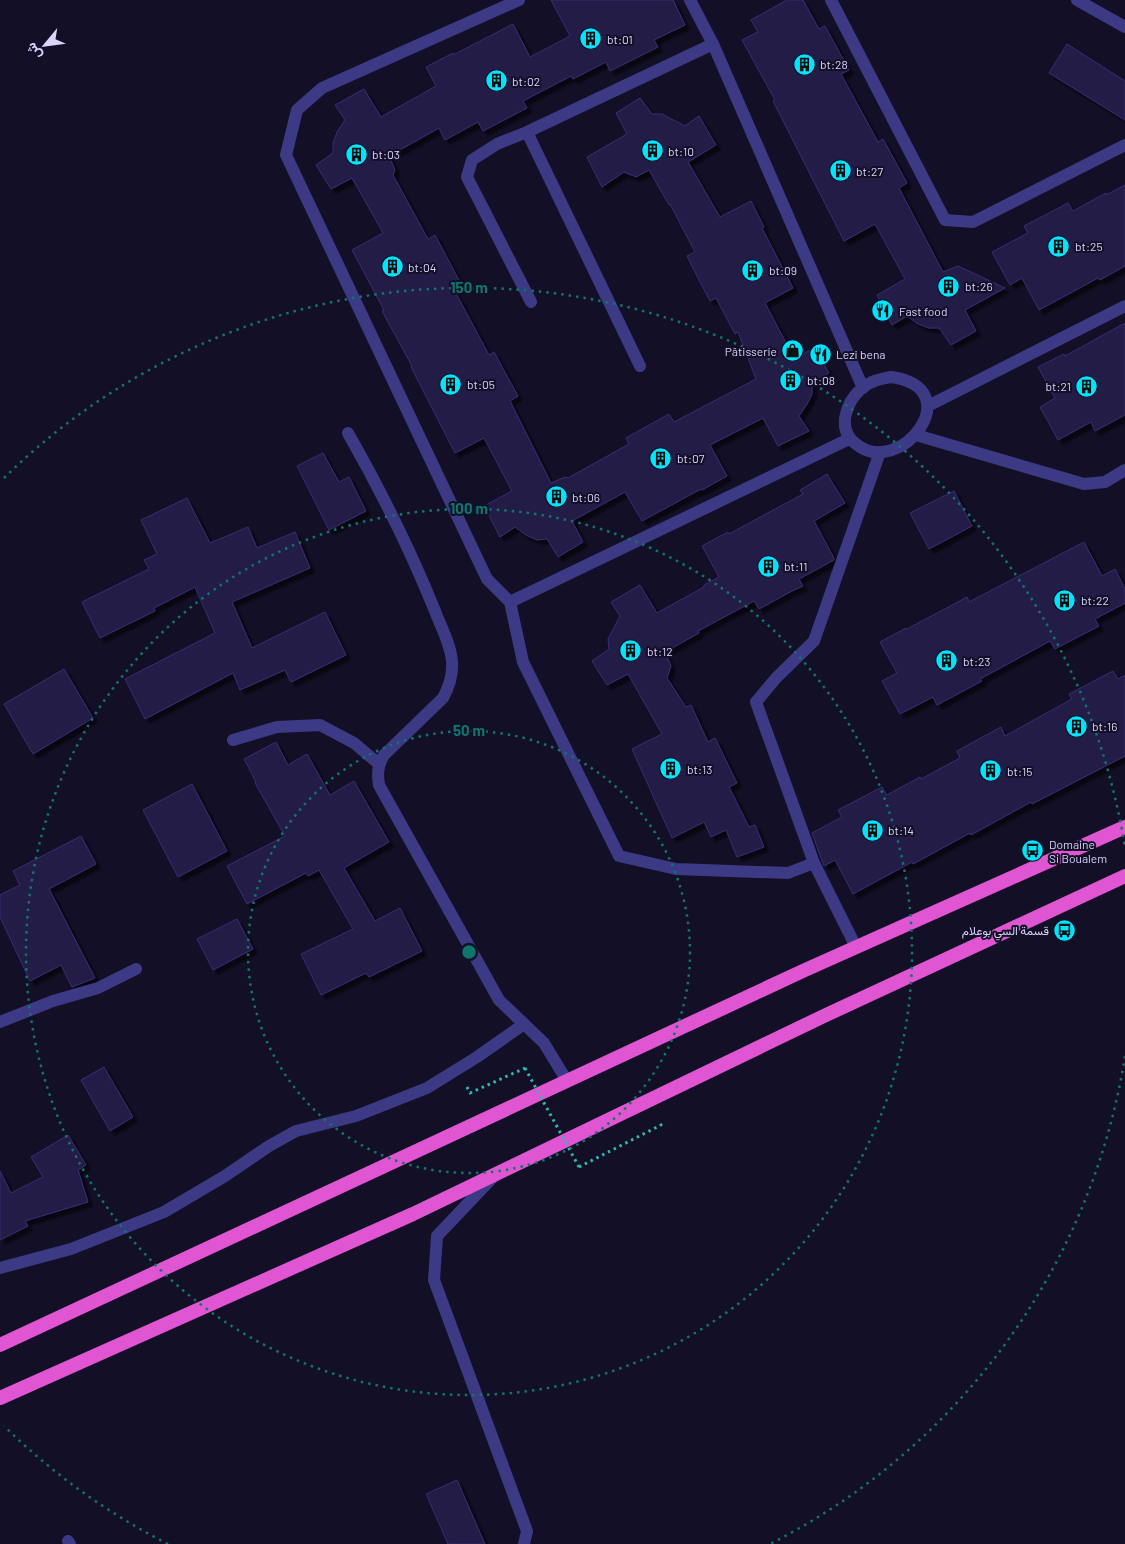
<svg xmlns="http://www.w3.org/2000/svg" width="1125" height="1544" font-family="Barlow,Vazirmatn,sans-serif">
  <defs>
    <filter id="shadow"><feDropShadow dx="4.5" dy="4.5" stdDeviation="1" flood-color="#0009"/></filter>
  </defs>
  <rect width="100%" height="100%" fill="#130f26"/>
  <path fill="#241b47" stroke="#3b2d73" filter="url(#shadow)" d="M 551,0 L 673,0 L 685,25 L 654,40 L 658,47 L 610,71 L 606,62 L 573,79 L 571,76 L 523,101 L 527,108 L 483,131 L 478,122 L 445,140 L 439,128 L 389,156 L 395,170 L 393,175 L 428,239 L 435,235 L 459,280 L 451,284 L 489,355 L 494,352 L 518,396 L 510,401 L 551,483 L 565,477 L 568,478 L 629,444 L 626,438 L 669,414 L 674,422 L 756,379 L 738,332 L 735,334 L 716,298 L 710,301 L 698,278 L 687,256 L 695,252 L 670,204 L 669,205 L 649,170 L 636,177 L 624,172 L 602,187 L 587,157 L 627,134 L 616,113 L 640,98 L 652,114 L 662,114 L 685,126 L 699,116 L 716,145 L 688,162 L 720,217 L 751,201 L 764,227 L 762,228 L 793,288 L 765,303 L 794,358 L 815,348 L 829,373 L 812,384 L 812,394 L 807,404 L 799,416 L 809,431 L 778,446 L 763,418 L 710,445 L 727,476 L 702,490 L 701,489 L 642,521 L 625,492 L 572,521 L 583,542 L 558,557 L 547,539 L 537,540 L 526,535 L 515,527 L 500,537 L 484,506 L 512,491 L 484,438 L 455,453 L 411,367 L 412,366 L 382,311 L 384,310 L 352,250 L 383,233 L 352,178 L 331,189 L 316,165 L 333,153 L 333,143 L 337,132 L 345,120 L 335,105 L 364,89 L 381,117 L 436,86 L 426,67 L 453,53 L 453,55 L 513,24 L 530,57 L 570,36 Z
    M 787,0 L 803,0 L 819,29 L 825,26 L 849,70 L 841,74 L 878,142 L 883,139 L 907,183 L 899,188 L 943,272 L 958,266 L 1005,288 L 965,310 L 976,331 L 951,345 L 939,328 L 929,328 L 918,324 L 907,316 L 892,325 L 877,295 L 905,279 L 875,224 L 844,241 L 773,101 L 775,100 L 742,40 L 758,32 L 751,20 Z
    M 1067,44 L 1125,81 L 1125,120 L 1049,73 Z
    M 1125,185 L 1125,266 L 1100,280 L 1098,278 L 1039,310 L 1022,278 L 1010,285 L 992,252 L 1028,233 L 1024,226 L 1068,203 L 1073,211 L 1106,193 L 1106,195 Z
    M 1125,323 L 1125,415 L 1095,431 L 1091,422 L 1058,440 L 1040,407 L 1055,398 L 1038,367 L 1064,354 L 1065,356 Z
    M 323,453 L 339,482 L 349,477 L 366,511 L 329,530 L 297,466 Z
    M 827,474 L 845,503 L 814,521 L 834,558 L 834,560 L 799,579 L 803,586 L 792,591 L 759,609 L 754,601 L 698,631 L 699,633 L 665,652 L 671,666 L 667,678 L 686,707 L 691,705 L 708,742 L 715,738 L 737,783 L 729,787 L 749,827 L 755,825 L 764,847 L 737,857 L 726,830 L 711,837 L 704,822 L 672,838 L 632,749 L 662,734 L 628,674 L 607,685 L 592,661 L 609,649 L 608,639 L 620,616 L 611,602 L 640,585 L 657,613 L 704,587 L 704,585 L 719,577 L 702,546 L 728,532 L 729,534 L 803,494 L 800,490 Z
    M 954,491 L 972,526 L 929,549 L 910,513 Z
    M 187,498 L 210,543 L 248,527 L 257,548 L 295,532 L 310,568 L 232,602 L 252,648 L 325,612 L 346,655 L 291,682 L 285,670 L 240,690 L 233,673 L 145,719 L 125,679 L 215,633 L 195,587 L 154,608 L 155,611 L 100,638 L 82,602 L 149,569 L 144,560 L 157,554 L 141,520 Z
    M 1084,542 L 1102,576 L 1115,569 L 1125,589 L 1125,603 L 1095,619 L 1099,626 L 1055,649 L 1050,641 L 980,679 L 982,681 L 937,705 L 933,697 L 900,714 L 882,681 L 897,673 L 880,642 L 906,628 L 907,629 L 967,597 L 969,602 Z
    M 64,669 L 93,718 L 33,754 L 4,704 Z
    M 1113,671 L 1118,679 L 1125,675 L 1125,756 L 1032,804 L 1031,802 L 971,835 L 970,833 L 913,864 L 912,862 L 853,894 L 835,860 L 824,866 L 812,833 L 842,817 L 838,810 L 882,787 L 887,795 L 920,777 L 921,779 L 960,758 L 957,751 L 1001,727 L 1005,736 L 1072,699 L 1069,694 Z
    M 276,742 L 288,765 L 307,754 L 330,795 L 354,781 L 389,842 L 344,868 L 375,921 L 400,908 L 422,951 L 369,977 L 366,973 L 321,995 L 301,954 L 353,929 L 319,870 L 308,876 L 306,873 L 247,904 L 227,866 L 285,836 L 255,783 L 256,782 L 244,759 Z
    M 192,784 L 227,851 L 178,877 L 143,810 Z
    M 81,836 L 96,864 L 49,889 L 95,978 L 72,987 L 61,965 L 30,981 L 0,917 L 0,895 L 20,885 L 13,871 Z
    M 237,919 L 253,949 L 213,970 L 197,939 Z
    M 104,1067 L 133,1117 L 110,1131 L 81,1080 Z
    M 68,1135 L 86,1165 L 78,1170 L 88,1202 L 25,1221 L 28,1226 L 0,1240 L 0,1171 L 11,1193 L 43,1177 L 31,1157 Z
    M 457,1480 L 485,1544 L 448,1544 L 426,1494 Z"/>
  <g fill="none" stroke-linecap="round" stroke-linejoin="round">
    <path stroke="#2fb8b0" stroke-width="3" stroke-dasharray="2.5 4" stroke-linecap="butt" d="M 467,1087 L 470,1093 L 525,1068
      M 579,1167 L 661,1125 L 659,1121"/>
    <path stroke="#3d3a85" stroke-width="12" d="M 519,0 L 322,88 L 297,110 L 286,155 L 487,579 L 510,602 L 849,439
      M 690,0 L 713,44 L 863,388
      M 831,0 L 945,220 L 973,222 L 1125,145
      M 527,132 L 640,366
      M 531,302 L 467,177 L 472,160 L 497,144 L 527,132 L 713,44
      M 891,377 C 971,388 900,480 856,444 C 836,429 846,402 862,388 C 870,381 881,379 891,377 Z
      M 928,406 L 1125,306
      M 348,433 C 381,491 410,549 435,611 C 441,627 451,645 452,662 C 453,675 449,687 443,698 L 384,755 C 378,765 377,773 379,785 L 499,1000 L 544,1043 L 567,1081
      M 916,435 L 1084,484 L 1105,482 L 1125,470
      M 510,602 L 523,662 L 619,856 L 676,869 L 788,873 L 814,863
      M 233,740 L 277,727 L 320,725 L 354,743 L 379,764
      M 856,947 L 814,863 L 756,702 L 776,678 L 814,641 L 880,452
      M 0,1022 L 53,1001 L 98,988 L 136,969
      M 494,1176 L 437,1236 L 434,1280 L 527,1531 L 524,1544
      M 0,1268 L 71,1249 L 164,1212 L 225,1176 L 269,1146 L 296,1131 L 356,1116 L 427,1088 L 477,1057 L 524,1024
      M 68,1541 L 70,1544"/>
    <path stroke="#3d3a85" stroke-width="12" d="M 1077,0 L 1125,27"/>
    <path stroke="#e055d1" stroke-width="14" d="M 0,1345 L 805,970 L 1125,827
      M 0,1398 L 413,1214 L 826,1015 L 1125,876"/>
    <path stroke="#2fb8b0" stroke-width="3" stroke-dasharray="2.5 4" stroke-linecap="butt" d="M 525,1068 L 579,1167"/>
  </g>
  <g fill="none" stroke="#0f766e" stroke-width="2.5" stroke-dasharray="2.5 5">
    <circle cx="469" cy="952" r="221"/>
    <circle cx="469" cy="952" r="443"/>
    <path d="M1125 1056A664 664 0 0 1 770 1544M168 1544A664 664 0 0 1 4 1426M4 478A664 664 0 0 1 1125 848"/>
  </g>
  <defs>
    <symbol id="building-disc" viewBox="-11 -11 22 22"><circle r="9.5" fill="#00e5ff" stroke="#130f26"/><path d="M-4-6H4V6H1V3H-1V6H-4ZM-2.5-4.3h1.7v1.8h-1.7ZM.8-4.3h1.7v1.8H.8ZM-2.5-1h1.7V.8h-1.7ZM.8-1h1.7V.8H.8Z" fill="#111"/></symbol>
    <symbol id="restaurant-disc" viewBox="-11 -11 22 22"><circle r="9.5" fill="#00e5ff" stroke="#130f26"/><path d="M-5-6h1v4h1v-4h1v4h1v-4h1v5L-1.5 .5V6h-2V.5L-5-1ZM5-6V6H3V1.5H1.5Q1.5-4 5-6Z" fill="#111"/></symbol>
    <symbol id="shop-disc" viewBox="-11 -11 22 22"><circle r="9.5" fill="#00e5ff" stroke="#130f26"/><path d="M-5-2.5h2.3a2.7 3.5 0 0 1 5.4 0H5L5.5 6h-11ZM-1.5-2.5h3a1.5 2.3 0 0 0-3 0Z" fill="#111"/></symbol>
    <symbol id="bus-disc" viewBox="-11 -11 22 22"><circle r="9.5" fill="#00e5ff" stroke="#130f26"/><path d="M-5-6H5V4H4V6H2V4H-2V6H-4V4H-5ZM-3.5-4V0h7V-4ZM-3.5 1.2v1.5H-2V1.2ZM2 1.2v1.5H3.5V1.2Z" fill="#111"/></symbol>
  </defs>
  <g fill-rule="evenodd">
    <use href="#building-disc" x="578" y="26" width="25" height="25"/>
    <use href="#building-disc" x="792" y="52" width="25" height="25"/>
    <use href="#building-disc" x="484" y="68" width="25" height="25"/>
    <use href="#building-disc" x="640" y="138" width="25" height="25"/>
    <use href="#building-disc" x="344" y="142" width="25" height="25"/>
    <use href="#building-disc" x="828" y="158" width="25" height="25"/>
    <use href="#building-disc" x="1046" y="234" width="25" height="25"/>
    <use href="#building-disc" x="380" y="254" width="25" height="25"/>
    <use href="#building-disc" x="740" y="258" width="25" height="25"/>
    <use href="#building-disc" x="936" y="274" width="25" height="25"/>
    <use href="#restaurant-disc" x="870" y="298" width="25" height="25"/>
    <use href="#shop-disc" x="780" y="338" width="25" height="25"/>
    <use href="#restaurant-disc" x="808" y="342" width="25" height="25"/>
    <use href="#building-disc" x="778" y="368" width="25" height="25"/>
    <use href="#building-disc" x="438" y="372" width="25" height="25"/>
    <use href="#building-disc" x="1074" y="374" width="25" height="25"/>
    <use href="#building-disc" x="648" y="446" width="25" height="25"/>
    <use href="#building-disc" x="544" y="484" width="25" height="25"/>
    <use href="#building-disc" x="756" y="554" width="25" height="25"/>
    <use href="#building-disc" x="1052" y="588" width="25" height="25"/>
    <use href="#building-disc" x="618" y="638" width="25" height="25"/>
    <use href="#building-disc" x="934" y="648" width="25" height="25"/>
    <use href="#building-disc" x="1064" y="714" width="25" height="25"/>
    <use href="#building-disc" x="658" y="756" width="25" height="25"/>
    <use href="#building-disc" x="978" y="758" width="25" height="25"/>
    <use href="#building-disc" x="860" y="818" width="25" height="25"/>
    <use href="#bus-disc" x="1020" y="838" width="25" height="25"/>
    <use href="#bus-disc" x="1052" y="918" width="25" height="25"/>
  </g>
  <g text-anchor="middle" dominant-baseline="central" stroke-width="4" stroke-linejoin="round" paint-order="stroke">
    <g font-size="12" fill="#d9d4ff" stroke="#130f26" text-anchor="start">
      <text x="607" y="39">bt:01</text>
      <text x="820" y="64">bt:28</text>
      <text x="512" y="81">bt:02</text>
      <text x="668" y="151">bt:10</text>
      <text x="372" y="154">bt:03</text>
      <text x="856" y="171">bt:27</text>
      <text x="1075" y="246">bt:25</text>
      <text x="408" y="267">bt:04</text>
      <text x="769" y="270">bt:09</text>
      <text x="965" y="286">bt:26</text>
      <text x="899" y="311">Fast food</text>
      <text x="777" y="351" text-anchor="end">Pâtisserie</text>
      <text x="836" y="354">Lezi bena</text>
      <text x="807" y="380">bt:08</text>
      <text x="467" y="384">bt:05</text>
      <text x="1071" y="386" text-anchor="end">bt:21</text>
      <text x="677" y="458">bt:07</text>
      <text x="572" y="497">bt:06</text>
      <text x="784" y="566">bt:11</text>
      <text x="1081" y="600">bt:22</text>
      <text x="647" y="651">bt:12</text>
      <text x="963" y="661">bt:23</text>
      <text x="1092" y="726">bt:16</text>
      <text x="687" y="769">bt:13</text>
      <text x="1007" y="771">bt:15</text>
      <text x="888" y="830">bt:14</text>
      <text x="1049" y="844">Domaine<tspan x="1049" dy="14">Si Boualem</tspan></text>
      <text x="1049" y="930" text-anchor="end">قسمة السي بوعلام</text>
    </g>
  </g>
  <circle cx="469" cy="952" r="8" fill="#0f766e" stroke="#130f26" stroke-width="2.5"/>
  <g font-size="15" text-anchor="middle" font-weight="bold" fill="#0f766e" stroke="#130f26" stroke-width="4" stroke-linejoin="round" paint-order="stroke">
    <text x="469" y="293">150 m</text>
    <text x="469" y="514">100 m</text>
    <text x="469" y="736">50 m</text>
  </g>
  <g transform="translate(45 45) rotate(241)" stroke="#130f26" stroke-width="4" paint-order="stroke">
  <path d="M0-4L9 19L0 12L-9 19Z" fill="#d9d4ff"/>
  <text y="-8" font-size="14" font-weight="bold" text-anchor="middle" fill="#d9d4ff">ش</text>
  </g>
</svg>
